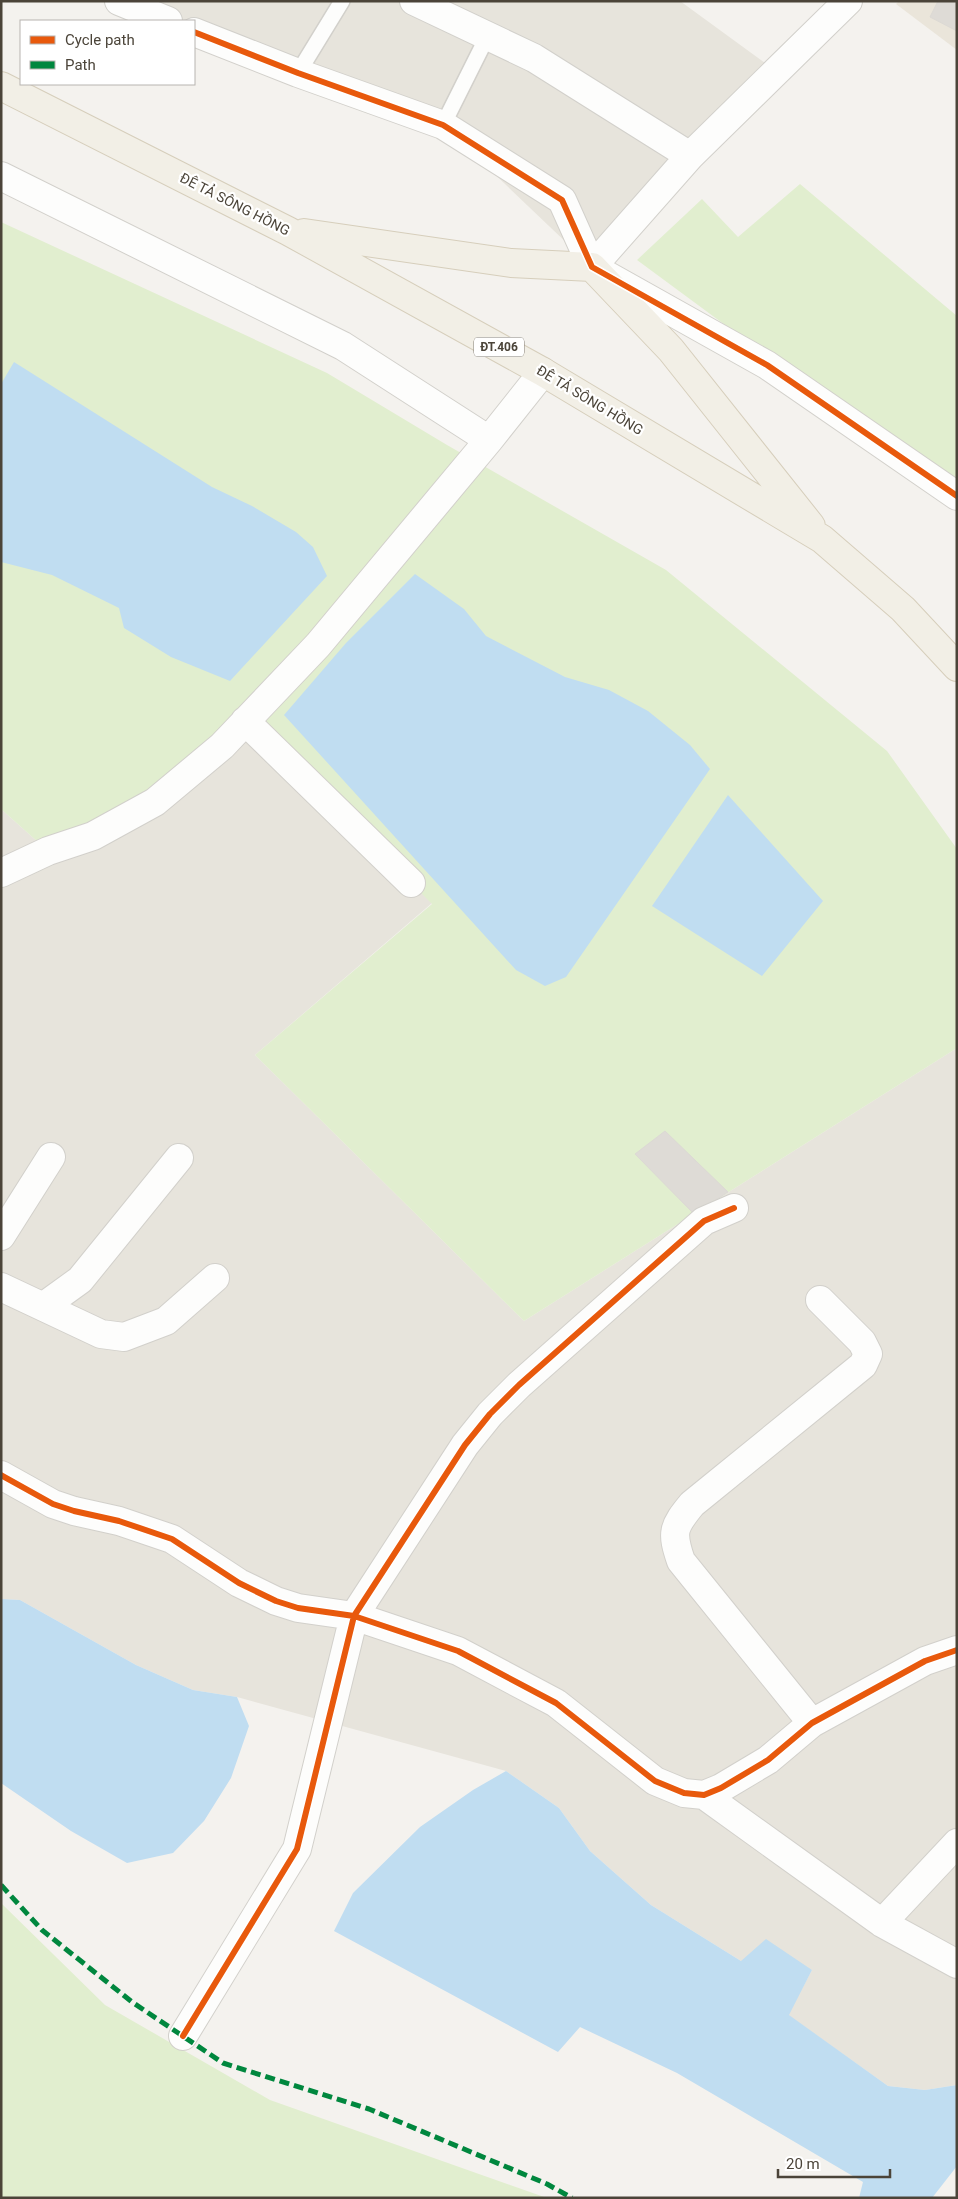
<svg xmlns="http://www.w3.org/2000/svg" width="958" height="2199" font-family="Roboto,sans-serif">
  <rect width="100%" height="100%" fill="#f4f2ee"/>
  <path fill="#e7e4dc" d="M 137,1 L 680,1 L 776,71 L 592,267 L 443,125 Z
    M 245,721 L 432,903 L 255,1055 L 524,1321 L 957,1048 L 957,2085 L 925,2090 L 888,2086 L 788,2015 L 812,1970 L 741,1961 L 651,1905 L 590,1851 L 559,1808 L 506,1771 L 237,1697 L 193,1690 L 136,1665 L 20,1600 L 1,1599 L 1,809 L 48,851 Z"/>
  <path fill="#eae5da" d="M 899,1 L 957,1 L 957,50 L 896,4 Z"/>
  <path fill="#e1eecf" d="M 800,184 L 957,316 L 957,496 L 637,260 L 702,199 L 738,237 Z
    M 1,222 L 327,373 L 447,445 L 666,570 L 887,751 L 957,849 L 957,1048 L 524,1321 L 255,1055 L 432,904 L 411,883 L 245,721 L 222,746 L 48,851 L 1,809 Z
    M 1,1903 L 105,2005 L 270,2100 L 547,2198 L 1,2198 Z"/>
  <path fill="#c0ddf1" d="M 14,362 L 212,487 L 252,506 L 296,532 L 313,547 L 327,576 L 230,681 L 171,657 L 124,628 L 119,608 L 52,575 L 1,562 L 1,384 Z
    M 415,574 L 464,609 L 486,636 L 565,677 L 609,690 L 648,711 L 690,745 L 710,769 L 566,977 L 545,986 L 516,970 L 284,715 L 346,643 Z
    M 728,795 L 823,901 L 762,976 L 652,906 Z
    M 1,1599 L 20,1600 L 136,1665 L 193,1690 L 237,1697 L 249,1726 L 231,1778 L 204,1821 L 173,1853 L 127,1863 L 71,1831 L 1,1783 Z
    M 506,1771 L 559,1808 L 590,1851 L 651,1905 L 741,1961 L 766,1939 L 812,1970 L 789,2015 L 888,2086 L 925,2090 L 957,2085 L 957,2166 L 932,2198 L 859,2198 L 863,2182 L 677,2073 L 580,2027 L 558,2052 L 334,1931 L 353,1893 L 420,1827 L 473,1790 Z"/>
  <path fill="#dedbd6" stroke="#dcd9d4" d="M 938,1 L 957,1 L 957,31 L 930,17 Z
    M 665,1131 L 728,1192 L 694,1214 L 635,1154 Z"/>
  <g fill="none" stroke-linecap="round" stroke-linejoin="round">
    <defs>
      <path id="service" d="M 298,73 L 342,1
        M 443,125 L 488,35"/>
      <path id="minor" d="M 119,1 L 168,21
        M 414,1 L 534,58 L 690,156
        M 194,32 L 298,73 L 443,125 L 562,200 L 592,267 L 767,365 L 957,496
        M 1,176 L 343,346 L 489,440
        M 592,267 L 690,156 L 848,1
        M 245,721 L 411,883
        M 1,873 L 48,851 L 93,836 L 155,802 L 222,746 L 318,645 L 489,440 L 543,372
        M 1,1236 L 51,1157
        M 1,1287 L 101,1334 L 124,1337 L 166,1321 L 215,1278
        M 44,1306 L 80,1280 L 179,1158
        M 1,1475 L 53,1504 L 74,1511 L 119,1521 L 172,1539 L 239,1583 L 276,1601 L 298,1608 L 354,1616 L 458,1651 L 556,1703 L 655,1781 L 684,1793 L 704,1795 L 721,1788 L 768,1760 L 812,1723 L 925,1661 L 957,1650
        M 812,1723 L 681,1561 C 671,1532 673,1527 692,1504 L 863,1365 L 868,1354 L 862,1342 L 820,1300
        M 704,1795 L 882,1923 L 957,1964
        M 882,1923 L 957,1843
        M 183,2036 L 297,1849 L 354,1616 L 465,1445 L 490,1414 L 519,1385 L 704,1221 L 734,1208"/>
      <path id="primary" d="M 1,86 L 288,231 L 543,372 L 822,539 L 903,609 L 957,667
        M 304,233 L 511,263 L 592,267 L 671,350 L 811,526"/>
    </defs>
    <use href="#service" stroke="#d2d0cb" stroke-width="18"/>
    <use href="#minor" stroke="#d2d0cb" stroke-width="30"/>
    <use href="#primary" stroke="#d6cebb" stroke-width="30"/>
    <use href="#service" stroke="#fdfdfc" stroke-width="15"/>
    <use href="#minor" stroke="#fdfdfc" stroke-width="28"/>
    <use href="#primary" stroke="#f2efe6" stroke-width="28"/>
    <path stroke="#00873e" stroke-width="5" stroke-dasharray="10 5" stroke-linecap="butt" d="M 1,1885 L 42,1930 L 132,2002 L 223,2063 L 369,2109 L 547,2184 L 572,2198"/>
    <defs>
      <path id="cycleway" d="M 194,32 L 298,73 L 443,125 L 562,200 L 592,267 L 767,365 L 957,496
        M 1,1475 L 53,1504 L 74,1511 L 119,1521 L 172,1539 L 239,1583 L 276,1601 L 298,1608 L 354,1616 L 458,1651 L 556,1703 L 655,1781 L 684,1793 L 704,1795 L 721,1788 L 768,1760 L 812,1723 L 925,1661 L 957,1650
        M 183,2036 L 297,1849 L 354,1616 L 465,1445 L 490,1414 L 519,1385 L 704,1221 L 734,1208"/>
    </defs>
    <use href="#cycleway" stroke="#fff" stroke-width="9"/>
    <use href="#cycleway" stroke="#e8590c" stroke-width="6"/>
  </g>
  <g text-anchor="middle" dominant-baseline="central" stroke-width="4.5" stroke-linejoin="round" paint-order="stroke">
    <rect fill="#fff" stroke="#817c74" stroke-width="1" x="474" y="337.5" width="50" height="19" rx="4"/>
    <g font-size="12" font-weight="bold" fill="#4b4439">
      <text x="499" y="347">ĐT.406</text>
    </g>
    <g font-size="14" fill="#4b4439" stroke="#fff">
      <text transform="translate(235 204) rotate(27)">ĐÊ TẢ SÔNG HỒNG</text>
      <text transform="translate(590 400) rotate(31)">ĐÊ TẢ SÔNG HỒNG</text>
    </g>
  </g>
  <rect width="958" height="2199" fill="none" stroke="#4b4439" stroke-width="5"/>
  <rect x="20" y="20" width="175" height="65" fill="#ffffff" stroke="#b7b4b0"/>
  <rect x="30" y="36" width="25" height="8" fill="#e8590c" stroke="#b7b4b0"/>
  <text x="65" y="45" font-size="15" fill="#4b4439">Cycle path</text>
  <rect x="30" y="61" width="25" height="8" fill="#00873e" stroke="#b7b4b0"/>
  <text x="65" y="70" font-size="15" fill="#4b4439">Path</text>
  <path d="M778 2169v8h112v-8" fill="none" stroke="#4b4439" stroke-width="2.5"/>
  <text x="786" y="2169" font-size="15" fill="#4b4439" stroke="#ffffff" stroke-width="4" paint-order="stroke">20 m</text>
</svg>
